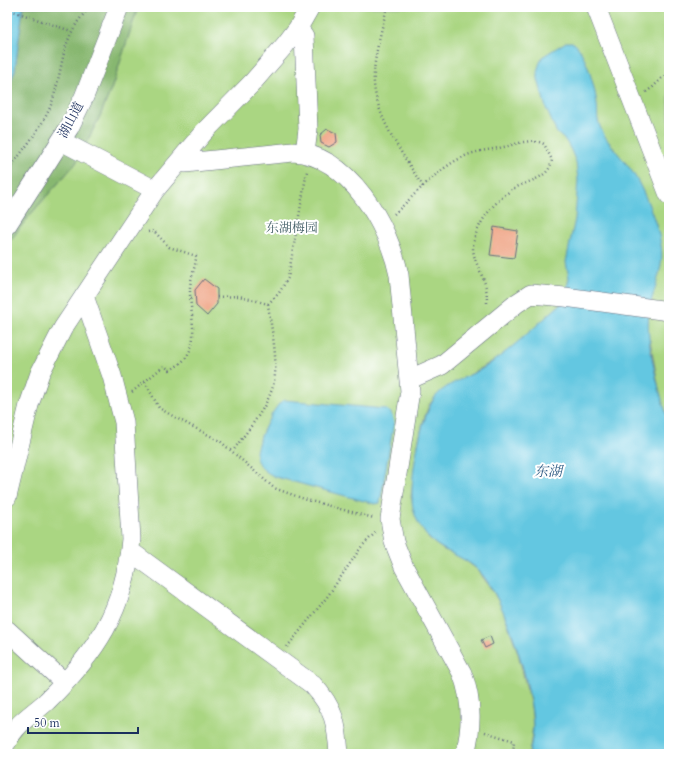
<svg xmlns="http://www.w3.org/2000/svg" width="676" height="761" font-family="Cardo,'Noto Serif SC',serif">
  <rect width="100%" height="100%" fill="#fff"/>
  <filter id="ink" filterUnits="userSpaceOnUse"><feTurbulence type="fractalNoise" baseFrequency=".025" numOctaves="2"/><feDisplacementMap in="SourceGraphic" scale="8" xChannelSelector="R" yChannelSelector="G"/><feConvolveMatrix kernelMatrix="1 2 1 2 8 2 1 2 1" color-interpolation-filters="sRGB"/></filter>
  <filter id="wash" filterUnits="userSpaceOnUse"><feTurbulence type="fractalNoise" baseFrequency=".012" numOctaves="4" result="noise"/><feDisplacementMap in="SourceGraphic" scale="16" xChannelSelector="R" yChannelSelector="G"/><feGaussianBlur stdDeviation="0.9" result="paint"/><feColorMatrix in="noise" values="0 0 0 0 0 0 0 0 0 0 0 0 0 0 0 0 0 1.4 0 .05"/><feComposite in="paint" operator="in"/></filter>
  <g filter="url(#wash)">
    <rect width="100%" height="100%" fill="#eddfbd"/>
    <path fill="#aad682" stroke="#628270" d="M 138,7 L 669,7 L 669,423 L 660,395 L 650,340 L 562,303 L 506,353 L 437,395 L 429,405 L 424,419 L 418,443 L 411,497 L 422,528 L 429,539 L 444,550 L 460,556 L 478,570 L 494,593 L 503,610 L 518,653 L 531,706 L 533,726 L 529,754 L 7,754 L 7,245 L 29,216 L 76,163 L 100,116 L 112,87 Z"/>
    <path fill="#87b770" stroke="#517367" d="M 23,7 L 138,7 L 112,87 L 100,116 L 76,163 L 29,216 L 7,245 L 7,91 L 15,70 Z"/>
    <path fill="#63c7e1" stroke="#3f7ba0" d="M 7,7 L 23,7 L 15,70 L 7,91 Z
      M 566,42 L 572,42 C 585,48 596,91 597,105 C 598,110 597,115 598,120 C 602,139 620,154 631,170 C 643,187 658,225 661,245 C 665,269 652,290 649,313 C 645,344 660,393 669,423 L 669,754 L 529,754 C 531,745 533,736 533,727 C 533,689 505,595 477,569 C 458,552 436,552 422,529 C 416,520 412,509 412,498 C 411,474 421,414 436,396 C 448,382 472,376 488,365 C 514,347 538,324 562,303 L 565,297 L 569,278 L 566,262 L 575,219 L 578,180 L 576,162 L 571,150 L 566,141 L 557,133 L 546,108 L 538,79 L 538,68 L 542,57 Z
      M 284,400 L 385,409 L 391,413 L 394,422 L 380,503 L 375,504 L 276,477 C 267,473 259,468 256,458 C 253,448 274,404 284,400 Z"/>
    <g id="blocks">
      <path fill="#ee9f7e" d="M 327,129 L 336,133 L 337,142 L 329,147 L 321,143 L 320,135 Z
        M 494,227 L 518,231 L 514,258 L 490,255 Z
        M 204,279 L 217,289 L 217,304 L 207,316 L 196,306 L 195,290 Z
        M 490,636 L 493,644 L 485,648 L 481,640 Z"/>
    </g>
  </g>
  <g filter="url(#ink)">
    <use href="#blocks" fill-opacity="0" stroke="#646d7f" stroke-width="1"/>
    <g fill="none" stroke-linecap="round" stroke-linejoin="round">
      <defs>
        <path id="minor" d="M 596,7 L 669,195
          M 298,28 L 304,36 L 308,129 L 305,153
          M 61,141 L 155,190
          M 181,159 L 185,163 L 293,152 C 349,155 389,226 399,275 L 410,391 L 390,519 L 394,542 L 404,567 L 462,673 C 472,699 472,728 465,754
          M 7,225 L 69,128 L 84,97 L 119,7
          M 410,379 L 442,365 L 517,303 L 531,294 L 565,297 L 669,311
          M 7,497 L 29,405 L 40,373 L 63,328 L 155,190 L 204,132 L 252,83 L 285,45 L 298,28 L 310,7
          M 130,551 L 313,685 C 334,708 337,724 339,754
          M 7,630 L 64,682
          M 7,742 C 15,724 33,714 47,701 C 96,653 125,610 131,539 L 124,422 L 112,376 L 84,296"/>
      </defs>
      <use href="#minor" stroke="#646d7f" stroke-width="20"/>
      <path stroke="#646d7f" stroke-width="2.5" stroke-dasharray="1 3" stroke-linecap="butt" d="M 387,7 C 382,29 375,52 374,73 C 371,113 404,155 423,187
        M 7,9 L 71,31
        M 646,92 L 653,87 L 669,71
        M 7,172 C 21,152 44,126 52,102 C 65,64 59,39 90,7
        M 394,214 C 414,196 438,168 463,157 C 476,150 493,150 508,146 C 518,143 534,138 544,144 L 552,160 C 549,179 529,180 515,188 C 496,199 475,224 473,247 C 473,261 483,274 486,288 C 487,294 487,300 487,306
        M 217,297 L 239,296 L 268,304 C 271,329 281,368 271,392 C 263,413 246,432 233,451
        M 191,298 L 195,298
        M 268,304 L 279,293 L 288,278 L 307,171
        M 145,382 L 159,408 L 178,419 L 220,441 L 274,488 L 307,500 L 374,518
        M 132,392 L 164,366 L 170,370 C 206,352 189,319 190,287 C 191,276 196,266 196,256 L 169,247 L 154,231 L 148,232
        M 287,647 L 327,597 L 362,546 L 376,532
        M 485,732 L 514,741 L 513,754"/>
      <use href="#minor" stroke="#fff" stroke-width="19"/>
    </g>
  </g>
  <g text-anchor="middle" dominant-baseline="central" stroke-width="4" stroke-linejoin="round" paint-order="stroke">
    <g font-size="13" fill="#1b2f5e" stroke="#fff">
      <text transform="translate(71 120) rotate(-62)">湖山道</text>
    </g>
    <g font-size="13" fill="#466169" stroke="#fff">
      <text x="292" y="228">东湖梅园</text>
    </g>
    <g font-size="14" font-style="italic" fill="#315d85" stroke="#fff">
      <text x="548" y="471">东湖</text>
    </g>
  </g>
  <rect width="676" height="761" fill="none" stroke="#fff" stroke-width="24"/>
  <path d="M28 727v6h110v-6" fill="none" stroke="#1b2f5e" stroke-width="2"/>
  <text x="34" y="727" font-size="12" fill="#1b2f5e" stroke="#ffffff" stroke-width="3" paint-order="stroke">50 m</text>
</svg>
